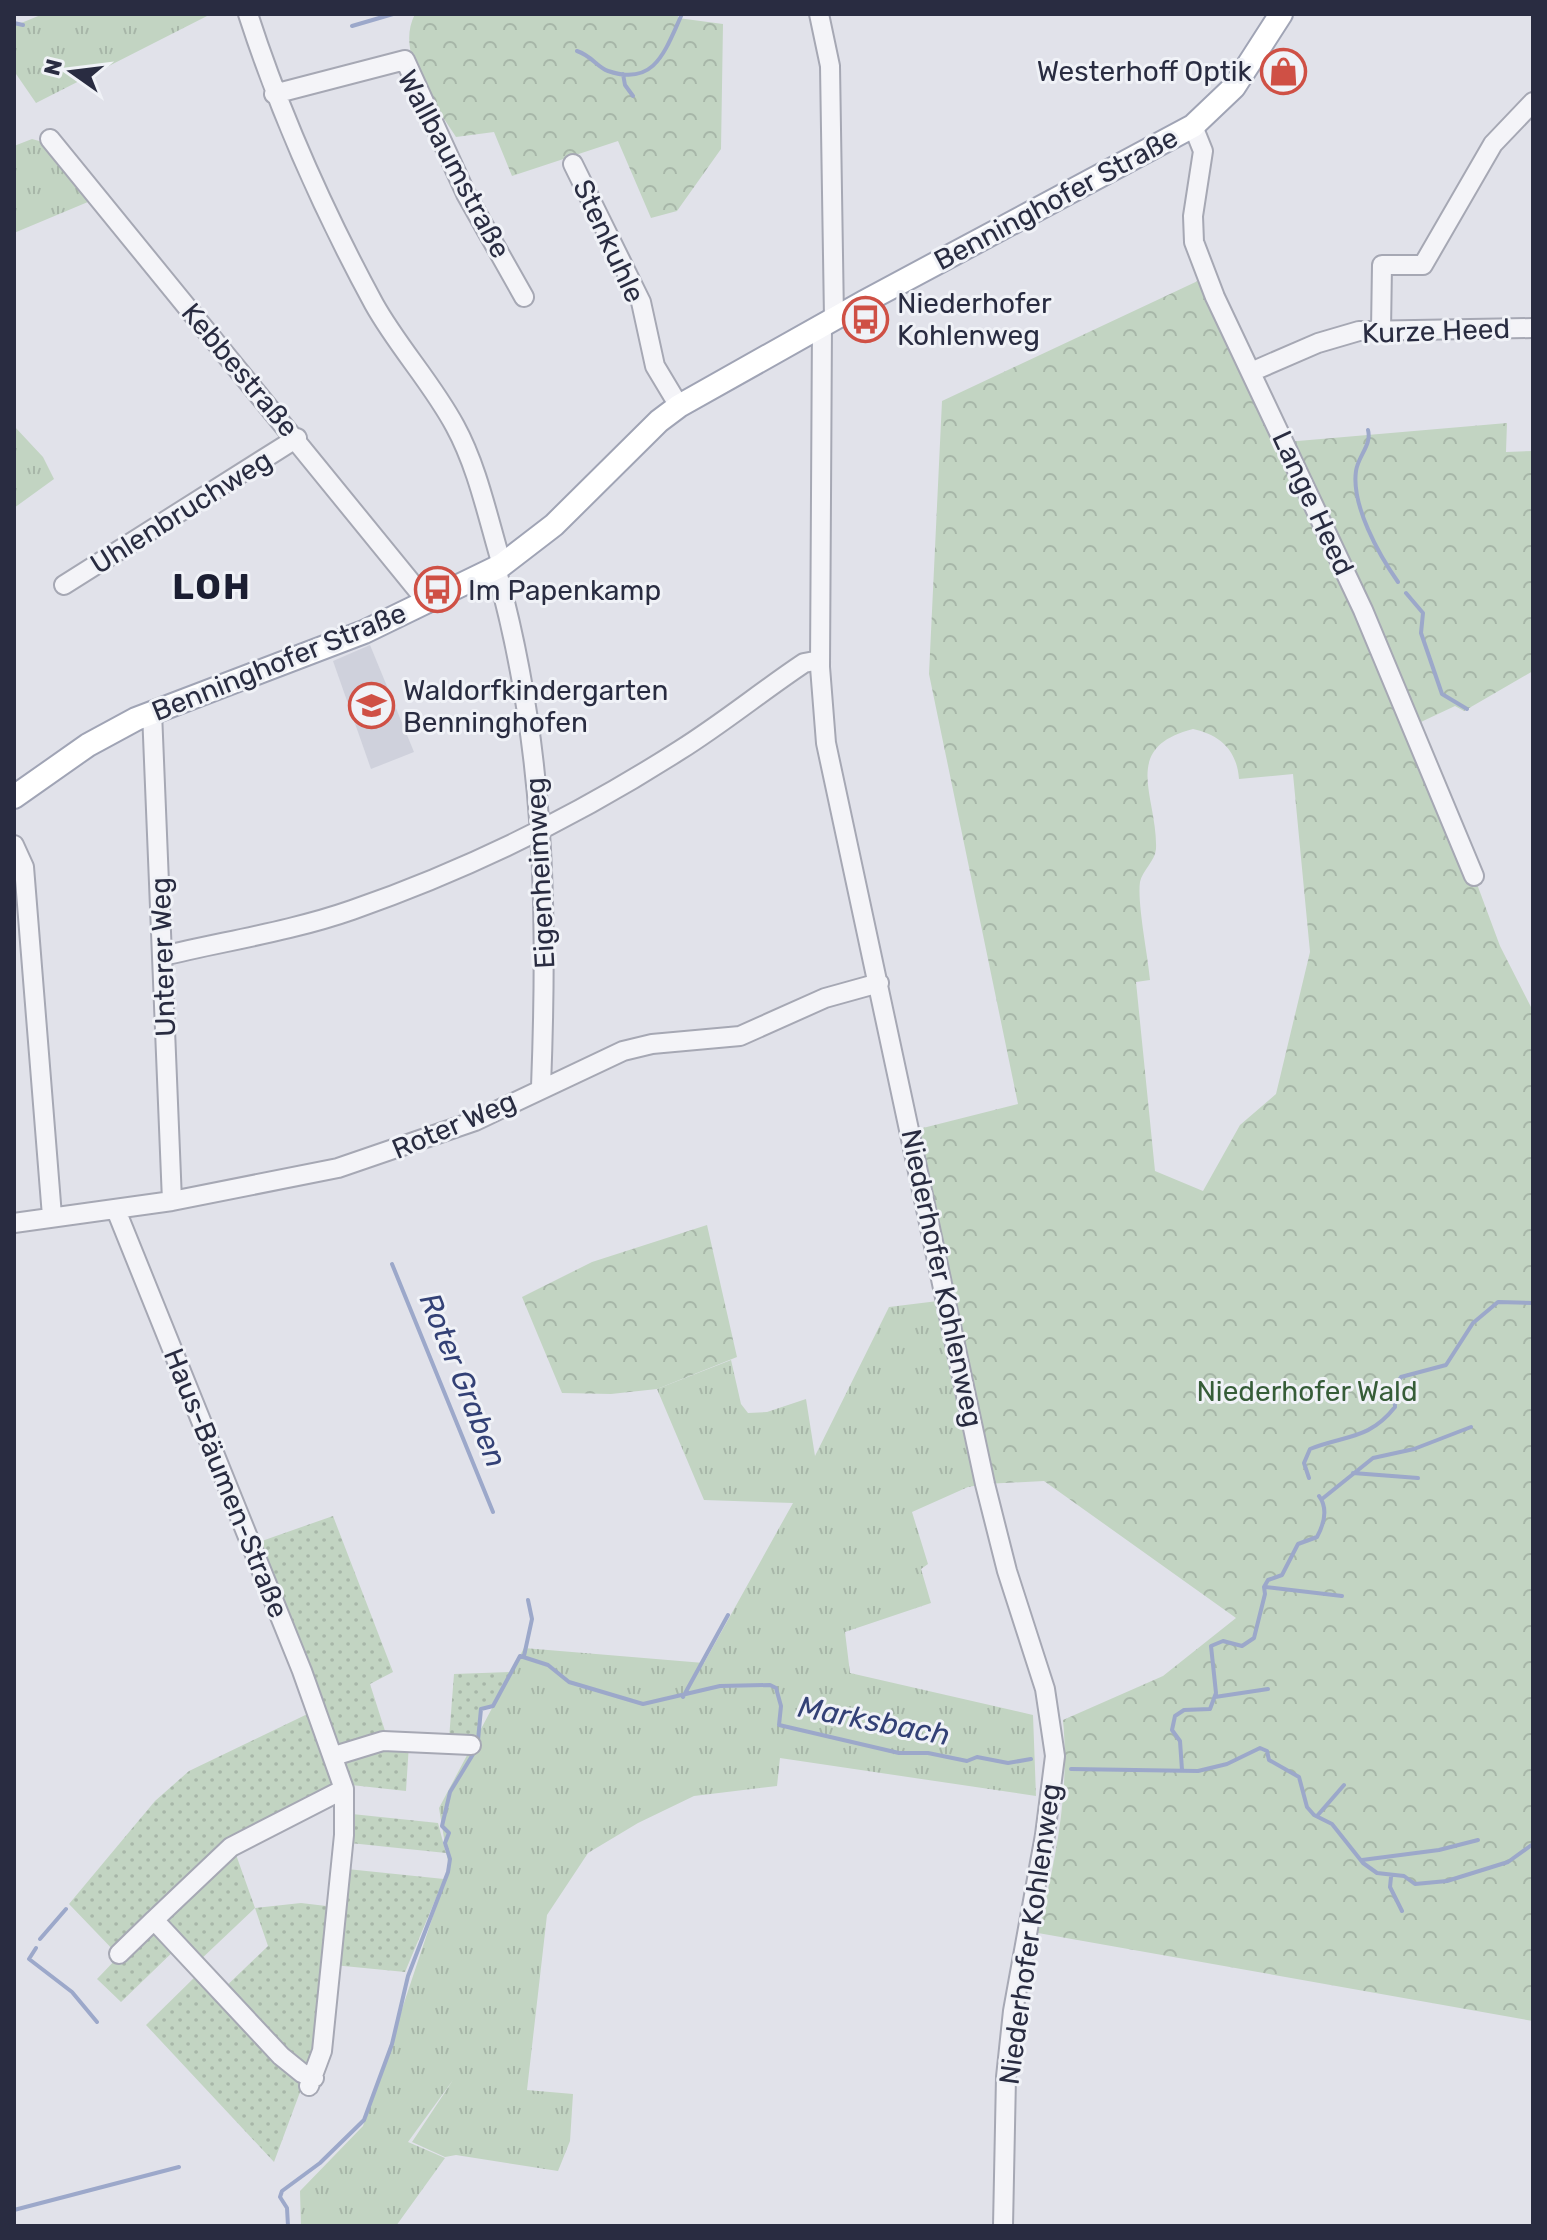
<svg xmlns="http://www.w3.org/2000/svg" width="1547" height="2240" font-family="Rubik,sans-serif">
  <defs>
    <pattern id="grass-tufts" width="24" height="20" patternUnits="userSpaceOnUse" patternTransform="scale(2)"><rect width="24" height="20" fill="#c2d4c2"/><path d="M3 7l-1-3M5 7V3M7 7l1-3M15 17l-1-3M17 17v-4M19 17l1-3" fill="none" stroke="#a7b6a8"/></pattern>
    <pattern id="forest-crowns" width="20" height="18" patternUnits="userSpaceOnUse" patternTransform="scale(2)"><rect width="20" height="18" fill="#c2d4c2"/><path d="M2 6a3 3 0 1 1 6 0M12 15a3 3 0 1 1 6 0" fill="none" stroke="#a7b6a8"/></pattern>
    <pattern id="garden-dots" width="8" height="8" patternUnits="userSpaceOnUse" patternTransform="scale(2)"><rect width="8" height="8" fill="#c2d4c2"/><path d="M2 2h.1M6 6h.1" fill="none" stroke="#a7b6a8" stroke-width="1.8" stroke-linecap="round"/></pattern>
  </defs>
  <rect width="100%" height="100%" fill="#e1e2ea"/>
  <path fill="#cfd1dc" d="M 370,645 L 414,752 L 371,769 L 333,661 Z"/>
  <path fill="url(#grass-tufts)" d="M 43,14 L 211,14 L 36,103 L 14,71 L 14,26 Z
    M 32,139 L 50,144 L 95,199 L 14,233 L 14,146 Z
    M 14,426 L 43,457 L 54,479 L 14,508 Z
    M 946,1300 L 985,1484 L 968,1487 L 912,1512 L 928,1564 L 921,1569 L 931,1603 L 845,1632 L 850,1673 L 1033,1715 L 1036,1796 L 780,1758 L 777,1786 L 694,1796 L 638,1823 L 588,1853 L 547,1915 L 527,2090 L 573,2094 L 570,2141 L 558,2171 L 456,2155 L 445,2157 L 412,2142 L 453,2080 L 408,2142 L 445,2158 L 396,2226 L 301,2226 L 300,2191 L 363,2126 L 449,1868 L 439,1808 L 524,1648 L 704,1663 L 793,1503 L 704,1500 L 657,1389 L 731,1360 L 741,1404 L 748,1413 L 767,1412 L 806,1399 L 815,1456 L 889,1307 Z"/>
  <path fill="url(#forest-crowns)" fill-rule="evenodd" d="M 415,14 L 678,14 L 678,18 L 723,24 L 721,149 L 677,211 L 651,218 L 618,141 L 512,176 L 494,132 L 456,137 C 435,103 394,54 415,14 Z
    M 1202,279 L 1286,442 L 1507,423 L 1506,452 L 1533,451 L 1533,671 L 1464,711 L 1455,706 L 1406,729 L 1474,876 L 1500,946 L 1533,1011 L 1533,2021 L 1038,1933 C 1055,1862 1070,1794 1063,1720 L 1163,1676 L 1236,1618 L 1044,1481 L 985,1484 L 911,1131 L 1018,1104 L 929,674 L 942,401 ZM 1193,729 C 1220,735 1237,750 1239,779 L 1293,774 L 1310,952 L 1276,1094 L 1240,1125 L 1203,1191 L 1155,1171 L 1136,982 L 1150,980 C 1148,956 1137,903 1140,882 C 1142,871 1155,861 1156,849 C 1158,797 1119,748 1193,729 Z
    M 707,1225 L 737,1357 L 657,1389 L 611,1394 L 562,1393 L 522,1297 L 592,1262 Z"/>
  <path fill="url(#garden-dots)" d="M 333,1516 L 393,1672 L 370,1684 L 386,1734 L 409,1744 L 406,1791 L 333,1783 L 328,1793 L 234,1849 L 255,1908 L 301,1903 L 343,1908 L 347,1869 L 444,1879 L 405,1972 L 323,1964 L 312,2060 L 274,2162 L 146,2025 L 199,1973 L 219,1993 L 268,1946 L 255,1908 L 198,1962 L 180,1945 L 121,2002 L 97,1979 L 119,1956 L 69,1904 L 155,1801 L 189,1771 L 322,1707 L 253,1544 Z
    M 511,1672 L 491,1706 L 481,1709 L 476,1740 L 449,1739 L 454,1674 Z
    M 352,1814 L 438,1823 L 446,1853 L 350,1843 Z"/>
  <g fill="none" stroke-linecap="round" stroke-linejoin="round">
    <path stroke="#9ca8ca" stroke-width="4" d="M 14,23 L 23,25
      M 352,26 L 393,14
      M 577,51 C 592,56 597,67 608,71 C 655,87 665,51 682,14
      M 623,74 L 625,85 L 633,96
      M 1368,430 C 1372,445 1358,456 1356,471 C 1351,505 1379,555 1398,582
      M 1406,593 L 1423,613 L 1421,633 L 1442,694 L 1467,709
      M 392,1264 L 493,1512
      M 1353,1473 L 1418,1478
      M 1309,1478 L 1304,1463 L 1310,1449 C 1345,1435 1369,1440 1395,1407 L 1394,1388 L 1401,1377 L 1446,1365 L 1473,1323 L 1498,1302 L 1533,1303
      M 1322,1499 L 1373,1458 L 1414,1449 L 1471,1427
      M 1265,1587 L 1342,1596
      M 524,1656 L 532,1619 L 528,1600
      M 683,1697 L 728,1615
      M 1215,1697 L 1268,1689
      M 478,1740 L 481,1709 L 493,1706 L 520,1656 L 548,1665 L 569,1682 L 643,1704 L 720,1686 L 770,1685 L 776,1688 L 781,1706 L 779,1725 L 899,1753 L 928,1753 L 967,1761 L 977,1757 L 1008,1763 L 1031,1759
      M 1071,1769 L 1198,1771 L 1227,1764 L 1260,1748 L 1267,1751 L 1269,1760 L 1299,1777 L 1307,1807 L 1314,1815 L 1332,1824 L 1363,1863 L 1377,1873 L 1404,1876 L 1415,1884 L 1447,1881 L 1508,1862 L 1533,1844
      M 1182,1770 L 1180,1741 L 1172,1730 L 1175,1716 L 1184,1710 L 1210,1709 L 1216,1693 L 1211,1646 L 1223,1641 L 1242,1646 L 1254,1638 L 1265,1594 L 1264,1587 L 1268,1580 L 1282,1575 L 1298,1544 L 1317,1537 C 1324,1524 1328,1508 1319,1496
      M 1317,1816 L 1344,1785
      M 1362,1860 L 1439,1850 L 1478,1840
      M 1391,1877 L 1390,1887 L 1402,1911
      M 40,1939 L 66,1909
      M 36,1948 L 29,1959 L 72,1992 L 97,2022
      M 14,2210 L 179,2167
      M 288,2226 L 287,2208 L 280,2197 L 282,2191 L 320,2163 L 364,2120 L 392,2044 L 408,1976 L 448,1872 L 450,1859 L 445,1843 L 449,1833 L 442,1826 L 450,1792 L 475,1751"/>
    <defs>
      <path id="minor" d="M 248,14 C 281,116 323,210 374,304 C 398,347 432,383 455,426 C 478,468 488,519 502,565
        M 819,14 L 830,66 L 834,318
        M 274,94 L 405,60 L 466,194 L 524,297
        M 1193,126 L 1203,151 L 1193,216 L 1194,242 L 1215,297 L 1363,610 L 1474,876
        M 50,139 L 428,603
        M 573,164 L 641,302 L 655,366 L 679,406
        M 822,325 L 820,667 L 826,743 L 985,1484 L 1007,1571 L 1045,1689 L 1055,1756 L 1045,1835 L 1013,2011 L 1006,2077 L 1003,2226
        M 1381,330 L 1382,265 L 1423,265 L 1493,144 L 1533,102
        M 1251,372 L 1318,343 L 1359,331 L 1533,328
        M 496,568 C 545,743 548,907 541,1087
        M 64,585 L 297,438
        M 152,712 L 172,1201
        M 14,845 L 24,867 L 52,1216
        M 163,956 C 225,941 292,931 352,910 C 467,870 577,816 680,750 C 723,723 762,691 804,663 L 820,660
        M 116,1210 L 302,1671 L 344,1789 L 344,1835 L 322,2051 L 309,2086
        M 14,1223 L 172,1201 L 338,1168 L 475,1121 L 623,1051 L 652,1044 L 740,1036 L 825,998 L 879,983
        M 334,1756 L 383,1741 L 471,1745
        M 119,1954 L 154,1920
        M 314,2078 L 302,2073 L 281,2056 L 154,1920 L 231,1847 L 344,1789"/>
      <path id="major" d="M 14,797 L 88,745 L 136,719 L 364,632 L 502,565 L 554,525 L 659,421 L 679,406 L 864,302 L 1193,126 L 1234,87 L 1281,14"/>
    </defs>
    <use href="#minor" stroke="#a6a8b4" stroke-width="22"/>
    <use href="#major" stroke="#a0a4b5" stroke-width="26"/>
    <use href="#minor" stroke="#f4f4f8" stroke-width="18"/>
    <use href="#major" stroke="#fff" stroke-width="22"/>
  </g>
  <defs>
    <symbol id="shop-ring" viewBox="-11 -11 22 22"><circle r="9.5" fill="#f0f2f7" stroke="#cf5045" stroke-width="1.5"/><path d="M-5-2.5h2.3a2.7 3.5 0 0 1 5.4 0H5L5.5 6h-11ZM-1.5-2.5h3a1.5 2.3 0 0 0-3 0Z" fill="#cf5045"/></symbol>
    <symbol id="bus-ring" viewBox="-11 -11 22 22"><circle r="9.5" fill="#f0f2f7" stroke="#cf5045" stroke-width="1.5"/><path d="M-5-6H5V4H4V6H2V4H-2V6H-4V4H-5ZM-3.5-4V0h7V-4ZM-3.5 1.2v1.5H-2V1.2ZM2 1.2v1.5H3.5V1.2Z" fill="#cf5045"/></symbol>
    <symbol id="school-ring" viewBox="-11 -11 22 22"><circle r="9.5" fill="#f0f2f7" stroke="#cf5045" stroke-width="1.5"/><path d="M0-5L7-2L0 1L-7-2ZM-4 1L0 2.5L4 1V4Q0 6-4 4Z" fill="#cf5045"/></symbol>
  </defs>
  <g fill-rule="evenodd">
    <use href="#shop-ring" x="1258" y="46" width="51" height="51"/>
    <use href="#bus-ring" x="840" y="294" width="51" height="51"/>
    <use href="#bus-ring" x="412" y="564" width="51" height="51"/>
    <use href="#school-ring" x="346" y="680" width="51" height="51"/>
  </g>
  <g text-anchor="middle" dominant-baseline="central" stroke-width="6" stroke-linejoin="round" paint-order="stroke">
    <g font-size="28" fill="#292c41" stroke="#f0f2f7" text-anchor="start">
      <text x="1252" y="71" text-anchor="end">Westerhoff Optik</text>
      <text x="897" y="303">Niederhofer<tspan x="897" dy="32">Kohlenweg</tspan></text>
      <text x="468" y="590">Im Papenkamp</text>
      <text x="403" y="690">Waldorfkindergarten<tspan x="403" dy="32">Benninghofen</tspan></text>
    </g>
    <g font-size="28" fill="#292c41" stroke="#f0f2f7">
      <text transform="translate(454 164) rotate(62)">Wallbaumstraße</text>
      <text transform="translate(1056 199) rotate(-28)">Benninghofer Straße</text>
      <text transform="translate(609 241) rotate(65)">Stenkuhle</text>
      <text transform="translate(1436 331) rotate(-2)">Kurze Heed</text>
      <text transform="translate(240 370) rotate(50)">Kebbestraße</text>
      <text transform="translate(1313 503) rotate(65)">Lange Heed</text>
      <text transform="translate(181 512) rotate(-32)">Uhlenbruchweg</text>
      <text transform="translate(279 662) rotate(-22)">Benninghofer Straße</text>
      <text transform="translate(540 873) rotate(-93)">Eigenheimweg</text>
      <text transform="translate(163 957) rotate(-92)">Unterer Weg</text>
      <text transform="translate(454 1125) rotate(-23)">Roter Weg</text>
      <text transform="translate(942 1278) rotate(78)">Niederhofer Kohlenweg</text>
      <text transform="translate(226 1483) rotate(68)">Haus-Bäumen-Straße</text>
      <text transform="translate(1030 1934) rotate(-82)">Niederhofer Kohlenweg</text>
    </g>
    <g font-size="28" fill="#365d38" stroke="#f0f2f7">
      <text x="1307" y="1391">Niederhofer Wald</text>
    </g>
    <g font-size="30" font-style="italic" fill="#334176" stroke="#f0f2f7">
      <text transform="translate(463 1380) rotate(68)">Roter Graben</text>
      <text transform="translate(874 1721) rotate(11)">Marksbach</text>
    </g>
    <g font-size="36" font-weight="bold" letter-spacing="2" fill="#1b1e32" stroke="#f0f2f7">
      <text x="212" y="586">LOH</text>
    </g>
  </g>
  <rect width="1547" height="2240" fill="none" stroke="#292c41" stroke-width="32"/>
  <g transform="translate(72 72) rotate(284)" stroke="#f0f2f7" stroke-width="6" paint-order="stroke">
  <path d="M0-6L14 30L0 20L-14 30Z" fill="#292c41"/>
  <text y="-12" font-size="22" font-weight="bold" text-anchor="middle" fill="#292c41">N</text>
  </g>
</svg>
